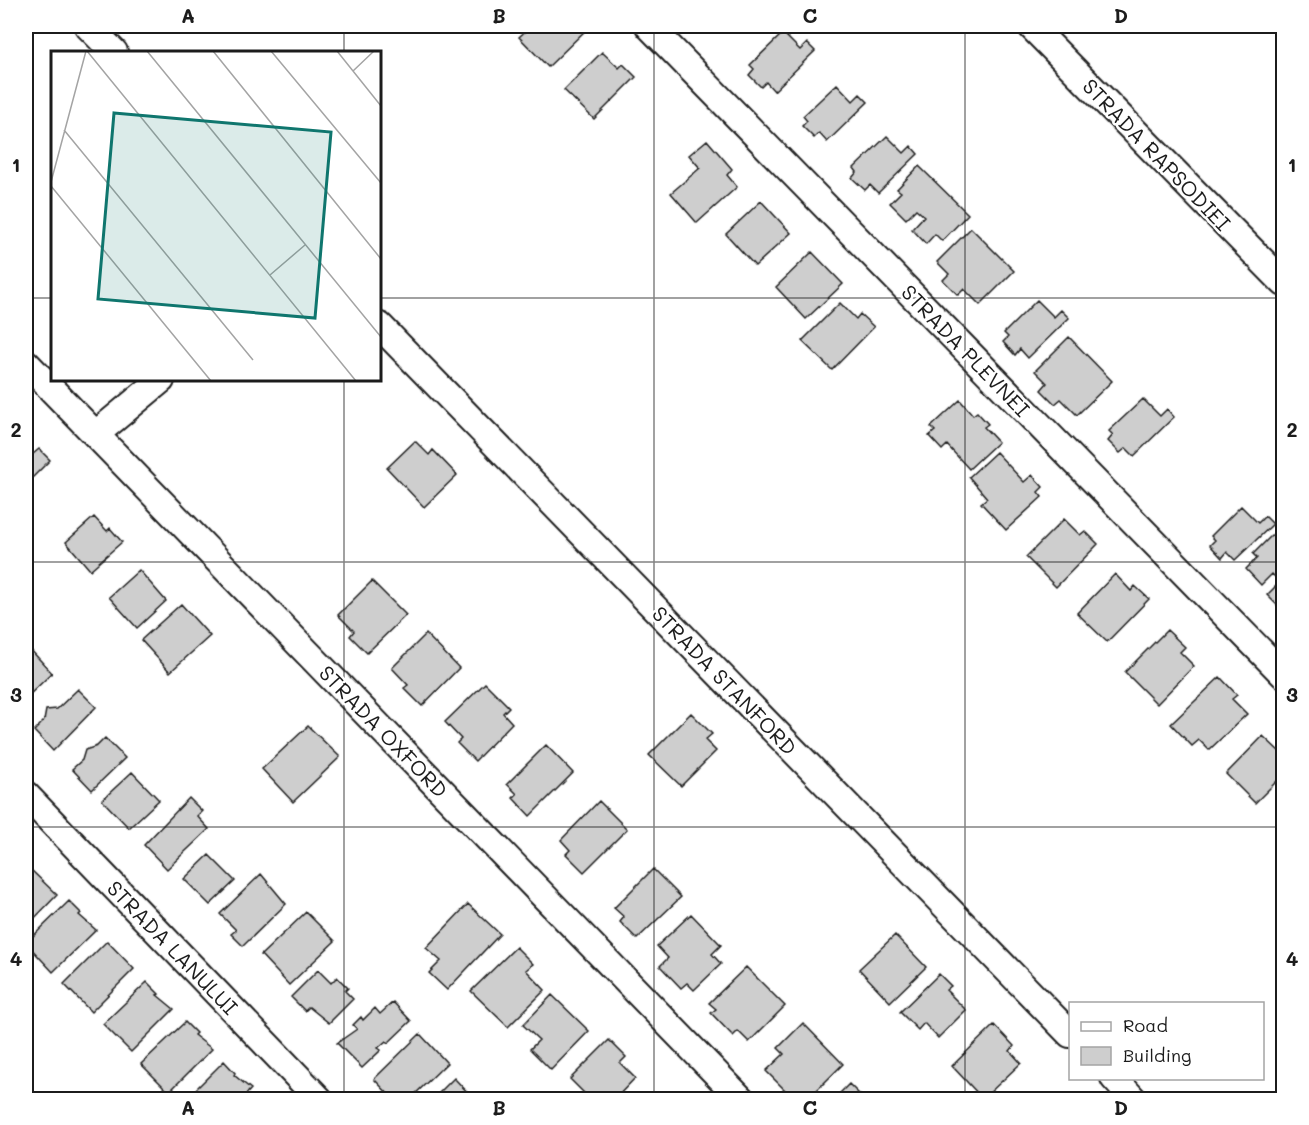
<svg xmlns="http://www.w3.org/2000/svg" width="1309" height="1125" font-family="Mali,sans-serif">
  <rect width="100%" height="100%" fill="#fff"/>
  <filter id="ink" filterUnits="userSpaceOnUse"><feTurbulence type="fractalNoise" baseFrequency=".0167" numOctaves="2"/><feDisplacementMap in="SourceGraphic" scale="12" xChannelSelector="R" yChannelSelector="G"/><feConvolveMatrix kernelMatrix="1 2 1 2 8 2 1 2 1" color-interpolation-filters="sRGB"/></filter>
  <g filter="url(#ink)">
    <path fill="#cecece" stroke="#1c1c1c" stroke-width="1.5" d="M 531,26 L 590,26 L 548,67 L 519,37 Z
      M 783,33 L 800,50 L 807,43 L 815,51 L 774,91 L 766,82 L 761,87 L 749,75 L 754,69 L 750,65 Z
      M 602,52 L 619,68 L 623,64 L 636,77 L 594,119 L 564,90 Z
      M 837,84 L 853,101 L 860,94 L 868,102 L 827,142 L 819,133 L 814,138 L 802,126 L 807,121 L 803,116 Z
      M 887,136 L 904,153 L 911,146 L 918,154 L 878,193 L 870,185 L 865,190 L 852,178 L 857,172 L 854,168 Z
      M 707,140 L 732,169 L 727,175 L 737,187 L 697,223 L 671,193 L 700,168 L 689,155 Z
      M 919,166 L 968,214 L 942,241 L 935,234 L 926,244 L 912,229 L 924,216 L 916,209 L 906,219 L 890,203 L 901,192 L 897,189 Z
      M 761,201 L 791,233 L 755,266 L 726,234 Z
      M 971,228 L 1014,271 L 980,305 L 964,289 L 958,295 L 943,280 L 949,274 L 937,262 Z
      M 812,252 L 843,284 L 806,319 L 776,287 Z
      M 1037,300 L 1054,317 L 1061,310 L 1069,318 L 1028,358 L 1020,349 L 1015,355 L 1003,342 L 1008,337 L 1004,333 Z
      M 840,303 L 856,319 L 860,314 L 874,327 L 832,370 L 802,341 Z
      M 1069,337 L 1112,381 L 1077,415 L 1061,399 L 1055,404 L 1041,390 L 1047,383 L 1035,371 Z
      M 1143,399 L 1160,416 L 1167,409 L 1174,417 L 1134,456 L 1126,448 L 1120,453 L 1108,441 L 1113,435 L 1109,431 Z
      M 960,400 L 973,415 L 977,412 L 988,424 L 984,427 L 998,442 L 969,469 L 947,445 L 942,450 L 929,436 L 935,431 L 931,427 Z
      M 415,441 L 429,455 L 433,450 L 457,475 L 424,507 L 387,468 Z
      M 26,446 L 33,454 L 39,449 L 50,460 L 26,484 Z
      M 996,452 L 1024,482 L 1032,475 L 1043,487 L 1038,492 L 1042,497 L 1006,530 L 981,503 L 987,498 L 969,477 Z
      M 1241,506 L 1258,523 L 1265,516 L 1273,524 L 1235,560 L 1227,552 L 1222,558 L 1210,545 L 1215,540 L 1211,536 Z
      M 94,517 L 107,531 L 110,528 L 122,542 L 90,570 L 66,542 Z
      M 1064,519 L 1080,535 L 1085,531 L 1098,544 L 1056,587 L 1026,557 Z
      M 1275,532 L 1284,541 L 1281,609 L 1267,595 L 1280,582 L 1272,574 L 1261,585 L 1246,569 L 1257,558 L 1253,554 Z
      M 139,570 L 166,601 L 137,628 L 109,597 Z
      M 1115,574 L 1131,591 L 1135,586 L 1149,599 L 1107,642 L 1077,613 Z
      M 372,581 L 406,615 L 367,653 L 350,636 L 354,631 L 338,615 Z
      M 181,604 L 210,636 L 170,672 L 141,640 Z
      M 1167,630 L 1185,647 L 1180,652 L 1194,666 L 1157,704 L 1125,672 Z
      M 426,634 L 459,668 L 422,706 L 404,688 L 408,685 L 392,668 Z
      M 28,647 L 52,673 L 26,698 L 26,649 Z
      M 1220,677 L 1237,695 L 1232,699 L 1247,714 L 1209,750 L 1199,740 L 1192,746 L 1171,724 Z
      M 485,683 L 509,707 L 503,713 L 512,723 L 475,761 L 457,743 L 461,739 L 445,722 Z
      M 78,689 L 96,707 L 53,751 L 34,731 L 44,721 L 46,710 L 57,709 Z
      M 691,713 L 712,734 L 705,740 L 716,751 L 681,786 L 649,755 Z
      M 308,726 L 340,757 L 293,802 L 262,769 Z
      M 1263,736 L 1280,752 L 1284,748 L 1284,774 L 1255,803 L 1226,774 Z
      M 105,738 L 125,758 L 92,790 L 72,769 L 82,760 L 85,750 L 97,746 Z
      M 546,745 L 573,773 L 530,816 L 513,798 L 517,794 L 507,784 Z
      M 132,772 L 159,800 L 129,828 L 102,800 Z
      M 189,798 L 202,811 L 197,816 L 209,829 L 167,869 L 144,845 Z
      M 599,801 L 627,829 L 584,872 L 566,854 L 570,850 L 561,840 Z
      M 209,855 L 235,881 L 210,905 L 184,879 Z
      M 28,867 L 57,895 L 26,927 L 26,870 Z
      M 653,869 L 681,897 L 637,939 L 620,922 L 624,917 L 614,908 Z
      M 261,874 L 286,904 L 243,946 L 231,934 L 236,930 L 220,914 Z
      M 69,901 L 81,913 L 79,915 L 96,930 L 53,972 L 26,943 Z
      M 468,904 L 500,934 L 447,990 L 429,973 L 441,961 L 426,948 Z
      M 306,912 L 335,941 L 289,985 L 261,955 Z
      M 691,914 L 721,945 L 712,954 L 721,964 L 694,990 L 687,983 L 681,988 L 660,966 L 668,958 L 657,946 Z
      M 895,935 L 926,967 L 890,1002 L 859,969 Z
      M 107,941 L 134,969 L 91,1012 L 64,984 Z
      M 516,947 L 533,964 L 526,970 L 545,990 L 508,1027 L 471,991 Z
      M 746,967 L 785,1006 L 749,1042 L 738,1031 L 733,1036 L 711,1013 L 716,1009 L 709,1003 Z
      M 318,970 L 331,983 L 337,977 L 348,988 L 345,991 L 353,999 L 329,1023 L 309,1007 L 305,1011 L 291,997 Z
      M 939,974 L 951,986 L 946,990 L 966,1010 L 938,1038 L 924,1023 L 918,1030 L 900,1012 Z
      M 147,982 L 159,994 L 157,995 L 174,1009 L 131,1052 L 103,1024 Z
      M 552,995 L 589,1031 L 551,1070 L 530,1049 L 539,1040 L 523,1025 Z
      M 393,1002 L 411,1021 L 388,1043 L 386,1041 L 378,1048 L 381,1050 L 362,1068 L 337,1043 L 357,1029 L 353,1025 L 361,1017 L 363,1020 L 375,1008 L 380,1014 Z
      M 185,1022 L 196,1033 L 194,1035 L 212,1049 L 169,1092 L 141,1064 Z
      M 803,1023 L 843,1064 L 807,1100 L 795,1100 L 766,1071 L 784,1054 L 778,1048 Z
      M 994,1025 L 1014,1046 L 1010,1051 L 1021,1063 L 983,1099 L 952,1066 Z
      M 420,1034 L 447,1063 L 409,1100 L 394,1100 L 374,1079 Z
      M 609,1040 L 626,1057 L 620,1063 L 635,1078 L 614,1100 L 591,1100 L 570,1079 Z
      M 224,1061 L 235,1073 L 234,1075 L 251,1089 L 241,1100 L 185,1100 Z
      M 454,1078 L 475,1100 L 432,1100 Z
      M 849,1084 L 865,1100 L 833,1100 Z"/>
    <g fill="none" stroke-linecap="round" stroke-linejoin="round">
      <defs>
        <path id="street" d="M 88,26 L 114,52
          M 649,26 L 1284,675
          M 1031,26 L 1284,283
          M 380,326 L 1070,1034
          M 26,363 L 742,1100
          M 96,434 L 161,380
          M 26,795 L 320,1100
          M 1114,1078 L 1134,1100"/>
      </defs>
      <use href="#street" stroke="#1c1c1c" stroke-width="30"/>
      <use href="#street" stroke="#fff" stroke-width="26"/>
    </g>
  </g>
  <path fill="none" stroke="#1c1c1c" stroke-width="1.5" stroke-opacity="0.55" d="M 344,26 L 344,52M 654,26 L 654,1100M 965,26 L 965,1100M 26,298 L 52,298M 380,298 L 1284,298M 344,380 L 344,1100M 26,562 L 1284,562M 26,827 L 1284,827"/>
  <g text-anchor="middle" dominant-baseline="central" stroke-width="5" stroke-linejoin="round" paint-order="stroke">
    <g font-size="21" fill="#1c1c1c" stroke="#fff">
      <text transform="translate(1157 154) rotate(46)">STRADA RAPSODIEI</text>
      <text transform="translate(966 350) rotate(46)">STRADA PLEVNEI</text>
      <text transform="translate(725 680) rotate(46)">STRADA STANFORD</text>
      <text transform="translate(384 731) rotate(46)">STRADA OXFORD</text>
      <text transform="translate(173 947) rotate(46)">STRADA LANULUI</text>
    </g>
  </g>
  <g transform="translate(51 51)">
    <rect width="330" height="330" fill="#fff"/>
    <path fill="none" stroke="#a4a4a4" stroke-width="1.5" d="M 36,0 L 305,330M 96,0 L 330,286M 162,0 L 330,208M 220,0 L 330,132M 286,0 L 330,55M 302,20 L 323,0M 13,79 L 202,309M 0,131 L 35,0M 0,135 L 160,330M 219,224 L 254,194"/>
    <path fill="#0f766e" fill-opacity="0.15" stroke="#0f766e" stroke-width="3" d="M 63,62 L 280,81 L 264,267 L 47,248 Z"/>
    <rect width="330" height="330" fill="none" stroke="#1c1c1c" stroke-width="3"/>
  </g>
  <rect width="1309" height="1125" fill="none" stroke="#fff" stroke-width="66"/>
  <rect x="1069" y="1002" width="195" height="78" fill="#ffffff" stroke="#a4a4a4" stroke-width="1.5"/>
  <rect x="1081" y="1022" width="30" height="9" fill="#ffffff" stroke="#a4a4a4" stroke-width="1.5"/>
  <text x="1123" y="1032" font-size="18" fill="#1c1c1c">Road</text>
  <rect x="1081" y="1047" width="30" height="18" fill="#cecece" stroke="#a4a4a4" stroke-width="1.5"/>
  <text x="1123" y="1062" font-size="18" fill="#1c1c1c">Building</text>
  <rect x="33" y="33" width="1243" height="1059" fill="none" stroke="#1c1c1c" stroke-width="2"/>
  <g font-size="20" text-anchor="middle" font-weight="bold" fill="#1c1c1c">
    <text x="188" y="23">A</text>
    <text x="499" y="23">B</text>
    <text x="810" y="23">C</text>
    <text x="1121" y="23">D</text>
    <text x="16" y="172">1</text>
    <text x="1292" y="172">1</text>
    <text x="16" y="437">2</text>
    <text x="1292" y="437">2</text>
    <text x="16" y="702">3</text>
    <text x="1292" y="702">3</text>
    <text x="16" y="966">4</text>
    <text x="1292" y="966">4</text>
    <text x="188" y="1115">A</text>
    <text x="499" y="1115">B</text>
    <text x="810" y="1115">C</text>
    <text x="1121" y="1115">D</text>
  </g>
</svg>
